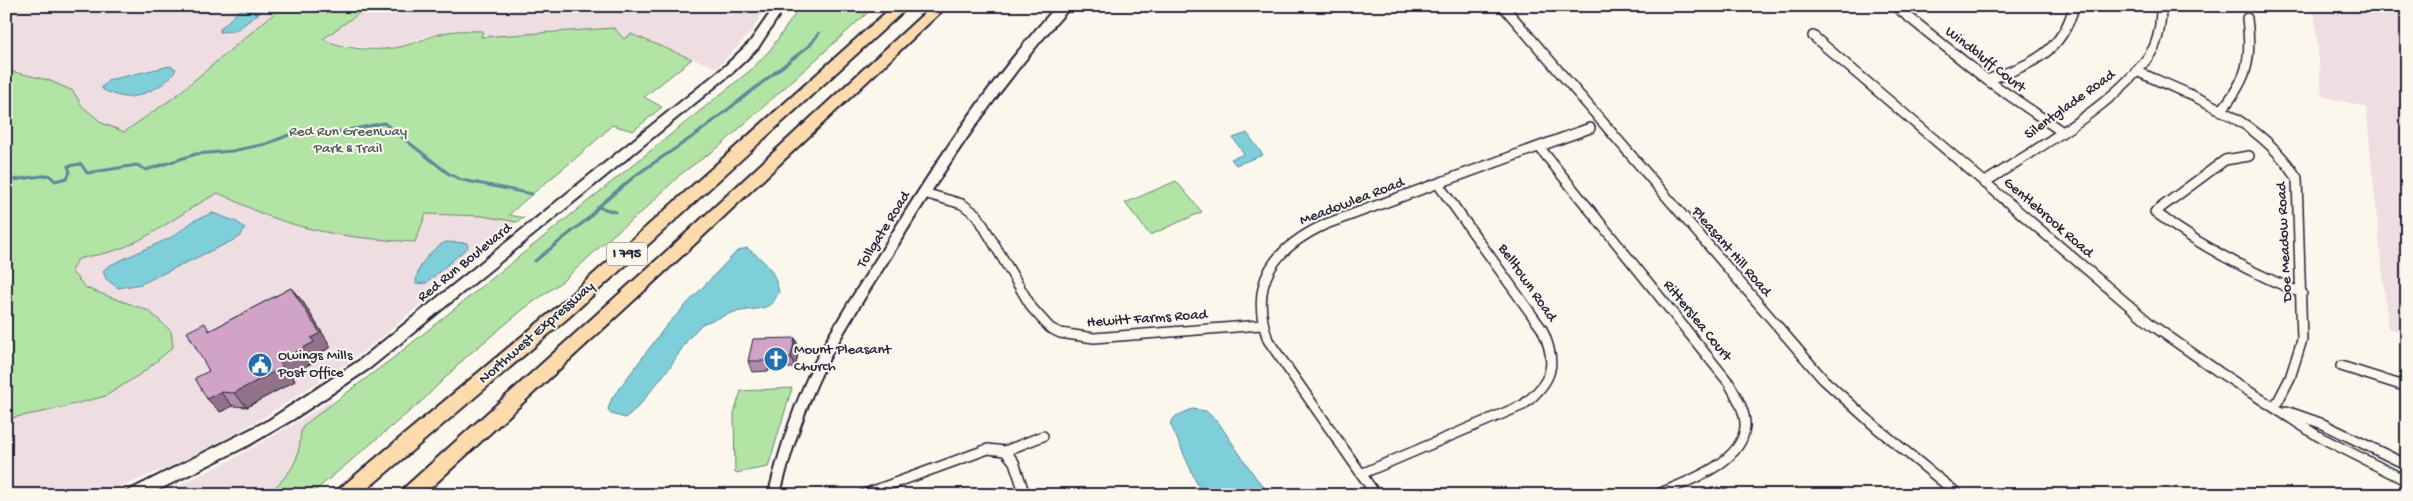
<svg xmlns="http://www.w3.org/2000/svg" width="2413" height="501" font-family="'Gochi Hand',sans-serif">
  <rect width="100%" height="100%" fill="#fbf7ec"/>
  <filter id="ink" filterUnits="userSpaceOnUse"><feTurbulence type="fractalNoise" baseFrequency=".02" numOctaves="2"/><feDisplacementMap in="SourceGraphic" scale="10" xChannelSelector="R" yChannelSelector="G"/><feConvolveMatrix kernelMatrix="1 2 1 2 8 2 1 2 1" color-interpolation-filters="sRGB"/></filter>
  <g filter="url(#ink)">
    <path fill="#eedee1" d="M 6,6 L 283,6 L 173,98 L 124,132 L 102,123 L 82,106 L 73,91 L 18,71 L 6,70 Z
      M 369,6 L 766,6 L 752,31 L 717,68 L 632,34 L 624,39 L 614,28 L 481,37 L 483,31 L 427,36 L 404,46 L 384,49 L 334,44 L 323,39 Z
      M 2314,6 L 2407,6 L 2407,334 L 2388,328 L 2366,107 L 2322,96 Z
      M 218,193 L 273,218 L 316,231 L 425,214 L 482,216 L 517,222 L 382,337 L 346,364 L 261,419 L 219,442 L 169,467 L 101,495 L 6,495 L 6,419 L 48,411 L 106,396 L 121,300 L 86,288 L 71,271 L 78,259 L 125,247 L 157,231 L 184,211 Z
      M 333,399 L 282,495 L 160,495 L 231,460 L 297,422 Z"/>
    <path fill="#b2e4a5" stroke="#6a8370" d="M 283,6 L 369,6 L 323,39 C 344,50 381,52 404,46 C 419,42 432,35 448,32 C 459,30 471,31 483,31 L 481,37 L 614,28 L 624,39 L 631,34 L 692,59 L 644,97 L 662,107 L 633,131 L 612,125 C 580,158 542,183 509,215 L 524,218 L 517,222 L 482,216 L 426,214 L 415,242 C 366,239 321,235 274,218 C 255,212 237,201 218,193 C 186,209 159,232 127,246 C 112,253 94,255 78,259 L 71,271 L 86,288 L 149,311 L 171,331 L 173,347 L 145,371 L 106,396 L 48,411 L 6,419 L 6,70 L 48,80 L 73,91 L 82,106 L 102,123 L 124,132 L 173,98 Z
      M 805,6 L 821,6 L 821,11 L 828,10 L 833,6 L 875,6 L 720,146 L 682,173 L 643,211 L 613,235 L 564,280 L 525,308 L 466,357 L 423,400 L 310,495 L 266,495 C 281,482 296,469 299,448 C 301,439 299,433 304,425 L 397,355 L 752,69 L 770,50 L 800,7 Z
      M 1176,181 L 1202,212 L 1150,235 L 1125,203 Z
      M 792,388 L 768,467 L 735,473 L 734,413 L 741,391 Z"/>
    <path fill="#7fcfda" stroke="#5a8a9a" d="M 244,6 L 269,6 L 235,31 L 220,32 L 220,29 Z
      M 170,66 L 176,69 C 171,83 143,96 129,97 C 121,98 111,93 103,90 L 102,87 L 109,80 Z
      M 1247,133 L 1263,155 L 1236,165 L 1231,159 L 1244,154 L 1233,138 Z
      M 213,213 L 237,222 L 245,228 L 240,237 L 141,284 L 118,288 L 106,279 L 103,271 L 108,266 L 172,237 L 195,220 Z
      M 446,242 L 467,243 L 468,247 L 426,283 L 416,284 C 416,266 431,249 446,242 Z
      M 747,248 C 766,262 774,269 779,292 L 772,304 L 763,308 L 734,312 L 702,324 L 688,339 L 670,367 L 638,407 L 625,418 L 611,414 L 608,409 L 612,398 L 666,326 L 737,251 Z
      M 1192,409 L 1206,411 L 1218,422 L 1256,478 L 1271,495 L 1202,495 L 1170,423 L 1176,416 Z"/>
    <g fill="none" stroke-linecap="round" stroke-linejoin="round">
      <path stroke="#5a8a9a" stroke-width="3" d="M 6,181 L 49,175 L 55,181 L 67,178 L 70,172 L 68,166 L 81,164 L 87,173 L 137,165 L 146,170 L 196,154 L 232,151 L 266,144 L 289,135 L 328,134 L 384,123 L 449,174 L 462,180 L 532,194
        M 598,207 L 616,212
        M 535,261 L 590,217 L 598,207 L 636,175 L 698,133 L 810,45 L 819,33"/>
      <defs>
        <path id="minor" d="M 1503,6 L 1823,379 L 1877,428 L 1959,495
          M 1895,6 L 1987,80 L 2061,131
          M 1813,36 L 2152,325 L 2219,372 L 2318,436 L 2407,481
          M 2136,71 C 2197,98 2260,119 2297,178 L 2302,340 L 2290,378 L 2275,407
          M 1987,80 C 2029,65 2062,54 2074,6
          M 2221,111 C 2248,78 2252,60 2247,18
          M 1540,148 L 1729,383 C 1736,396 1746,411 1745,427 C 1742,464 1685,482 1656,495
          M 2249,156 L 2225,160 L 2155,212 C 2200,246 2249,272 2302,293
          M 1984,183 C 2036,148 2119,104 2152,51 C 2160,37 2161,21 2161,6
          M 924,193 L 962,204 L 977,215 L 1032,308 L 1050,328 L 1060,333 L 1094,338 L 1261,325
          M 2341,366 L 2407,387
          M 2286,411 L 2323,424 L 2407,465
          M 1005,451 L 1043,436
          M 1361,474 L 1523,405 C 1553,381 1558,364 1542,329 L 1438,184
          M 862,495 L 988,449 L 1005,451 L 1014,462 L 1025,495
          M 1376,495 L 1268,340 C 1248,282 1274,248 1326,224 L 1590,128"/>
        <path id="tertiary" d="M 774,495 C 785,451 799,407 819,366 C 839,326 865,287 889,249 C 941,163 996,81 1064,6"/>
        <path id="secondary" d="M 775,6 L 785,6 L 758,48 L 732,73 L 370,368 L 292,420 L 249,445 L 148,495 L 126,495 L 128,491 L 269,420 L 360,360 L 724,67 L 750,42 Z"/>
        <path id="motorway" d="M 893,6 L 909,6 L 569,317 L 360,495 L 337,495 L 339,489 L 557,307 Z
          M 932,6 L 947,6 L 682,256 L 423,495 L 401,495 L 403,489 L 670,248 Z"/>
      </defs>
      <use href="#minor" stroke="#22223b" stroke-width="12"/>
      <use href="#tertiary" stroke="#22223b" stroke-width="15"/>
      <use href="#secondary" stroke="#22223b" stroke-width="4"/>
      <use href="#motorway" stroke="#22223b" stroke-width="4"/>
      <use href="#minor" stroke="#fbf7ec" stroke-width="9"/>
      <use href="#tertiary" stroke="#fbf7ec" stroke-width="11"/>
      <use href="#secondary" fill="#fbf7ec" fill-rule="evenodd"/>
      <use href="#motorway" fill="#fddbac" fill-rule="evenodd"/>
    </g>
    <path fill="#b48caa" stroke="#22223b" d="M 2407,56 L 2407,80 L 2400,64 Z
      M 291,288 L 303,302 L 331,347 L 322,352 L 325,356 L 291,374 L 295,381 L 247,407 L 233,406 L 220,412 L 207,399 L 211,330 Z
      M 795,338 L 799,349 L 795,368 L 770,368 L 769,371 L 752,372 L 748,361 Z"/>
    <path fill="#92728b" stroke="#22223b" d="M 291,288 L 303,302 L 331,347 L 322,352 L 325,356 L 291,374 L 295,381 L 247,407 L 234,393 L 311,338 Z
      M 795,338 L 799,349 L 795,368 L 791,357 Z
      M 766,358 L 770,368 L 769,371 L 765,361 Z
      M 220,392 L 233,406 L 220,412 L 207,399 Z"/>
    <path fill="#d1a3c6" stroke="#22223b" d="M 291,288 L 320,333 L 311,338 L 314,342 L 279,361 L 283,367 L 234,393 L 220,392 L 207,399 L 195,378 L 209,371 L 187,332 L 205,323 L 209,331 Z
      M 795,338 L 791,357 L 766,358 L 765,361 L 748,361 L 753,339 Z"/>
  </g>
  <defs>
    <symbol id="church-disc" viewBox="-11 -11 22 22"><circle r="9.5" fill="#1f6fb2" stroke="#fbf7ec"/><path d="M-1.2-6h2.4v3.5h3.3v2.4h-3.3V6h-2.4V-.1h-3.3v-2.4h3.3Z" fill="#fff"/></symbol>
    <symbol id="civic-disc" viewBox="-11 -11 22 22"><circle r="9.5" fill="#1f6fb2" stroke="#fbf7ec"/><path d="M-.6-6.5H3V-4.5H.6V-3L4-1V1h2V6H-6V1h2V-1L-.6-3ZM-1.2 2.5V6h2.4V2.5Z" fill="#fff"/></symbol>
  </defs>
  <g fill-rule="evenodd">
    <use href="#church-disc" x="762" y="345" width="28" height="28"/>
    <use href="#civic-disc" x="246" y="351" width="28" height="28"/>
  </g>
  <g text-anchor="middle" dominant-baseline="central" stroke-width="4" stroke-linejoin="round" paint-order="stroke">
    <rect fill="#fbf7ec" stroke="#636270" stroke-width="1" x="607" y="242.5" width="40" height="23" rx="4"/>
    <g font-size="14" font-weight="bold" fill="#22223b">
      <text x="627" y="254">I 795</text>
    </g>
    <g font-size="15" fill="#22223b" stroke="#fbf7ec">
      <text transform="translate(1985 60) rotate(38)">Windbluff Court</text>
      <text transform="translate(2070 105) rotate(-36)">Silentglade Road</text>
      <text transform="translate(1352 202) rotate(-21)">Meadowlea Road</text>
      <text transform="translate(2048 218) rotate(41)">Gentlebrook Road</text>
      <text transform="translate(884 230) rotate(-58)">Tollgate Road</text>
      <text transform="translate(2285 242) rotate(-93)">Doe Meadow Road</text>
      <text transform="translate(1731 252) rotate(49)">Pleasant Hill Road</text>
      <text transform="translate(465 263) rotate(-39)">Red Run Boulevard</text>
      <text transform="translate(1527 283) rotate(55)">Belltown Road</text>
      <text transform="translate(1147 319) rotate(-4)">Hewitt Farms Road</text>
      <text transform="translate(1697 321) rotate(51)">Ritterslea Court</text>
      <text transform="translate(537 333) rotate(-41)">Northwest Expressway</text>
    </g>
    <g font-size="15" fill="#4d5c5b" stroke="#fbf7ec">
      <text x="348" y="132">Red Run Greenway<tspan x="348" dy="17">Park &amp; Trail</tspan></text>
    </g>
    <g font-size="15" fill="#22223b" stroke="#fbf7ec" text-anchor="start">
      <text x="794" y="350">Mount Pleasant<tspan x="794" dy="17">Church</tspan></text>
      <text x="278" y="356">Owings Mills<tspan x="278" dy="17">Post Office</tspan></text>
    </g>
  </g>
  <rect width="2413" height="501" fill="none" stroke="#fbf7ec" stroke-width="25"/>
  <rect x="12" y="12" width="2388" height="476" fill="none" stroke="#22223b" stroke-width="2" filter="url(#ink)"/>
</svg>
